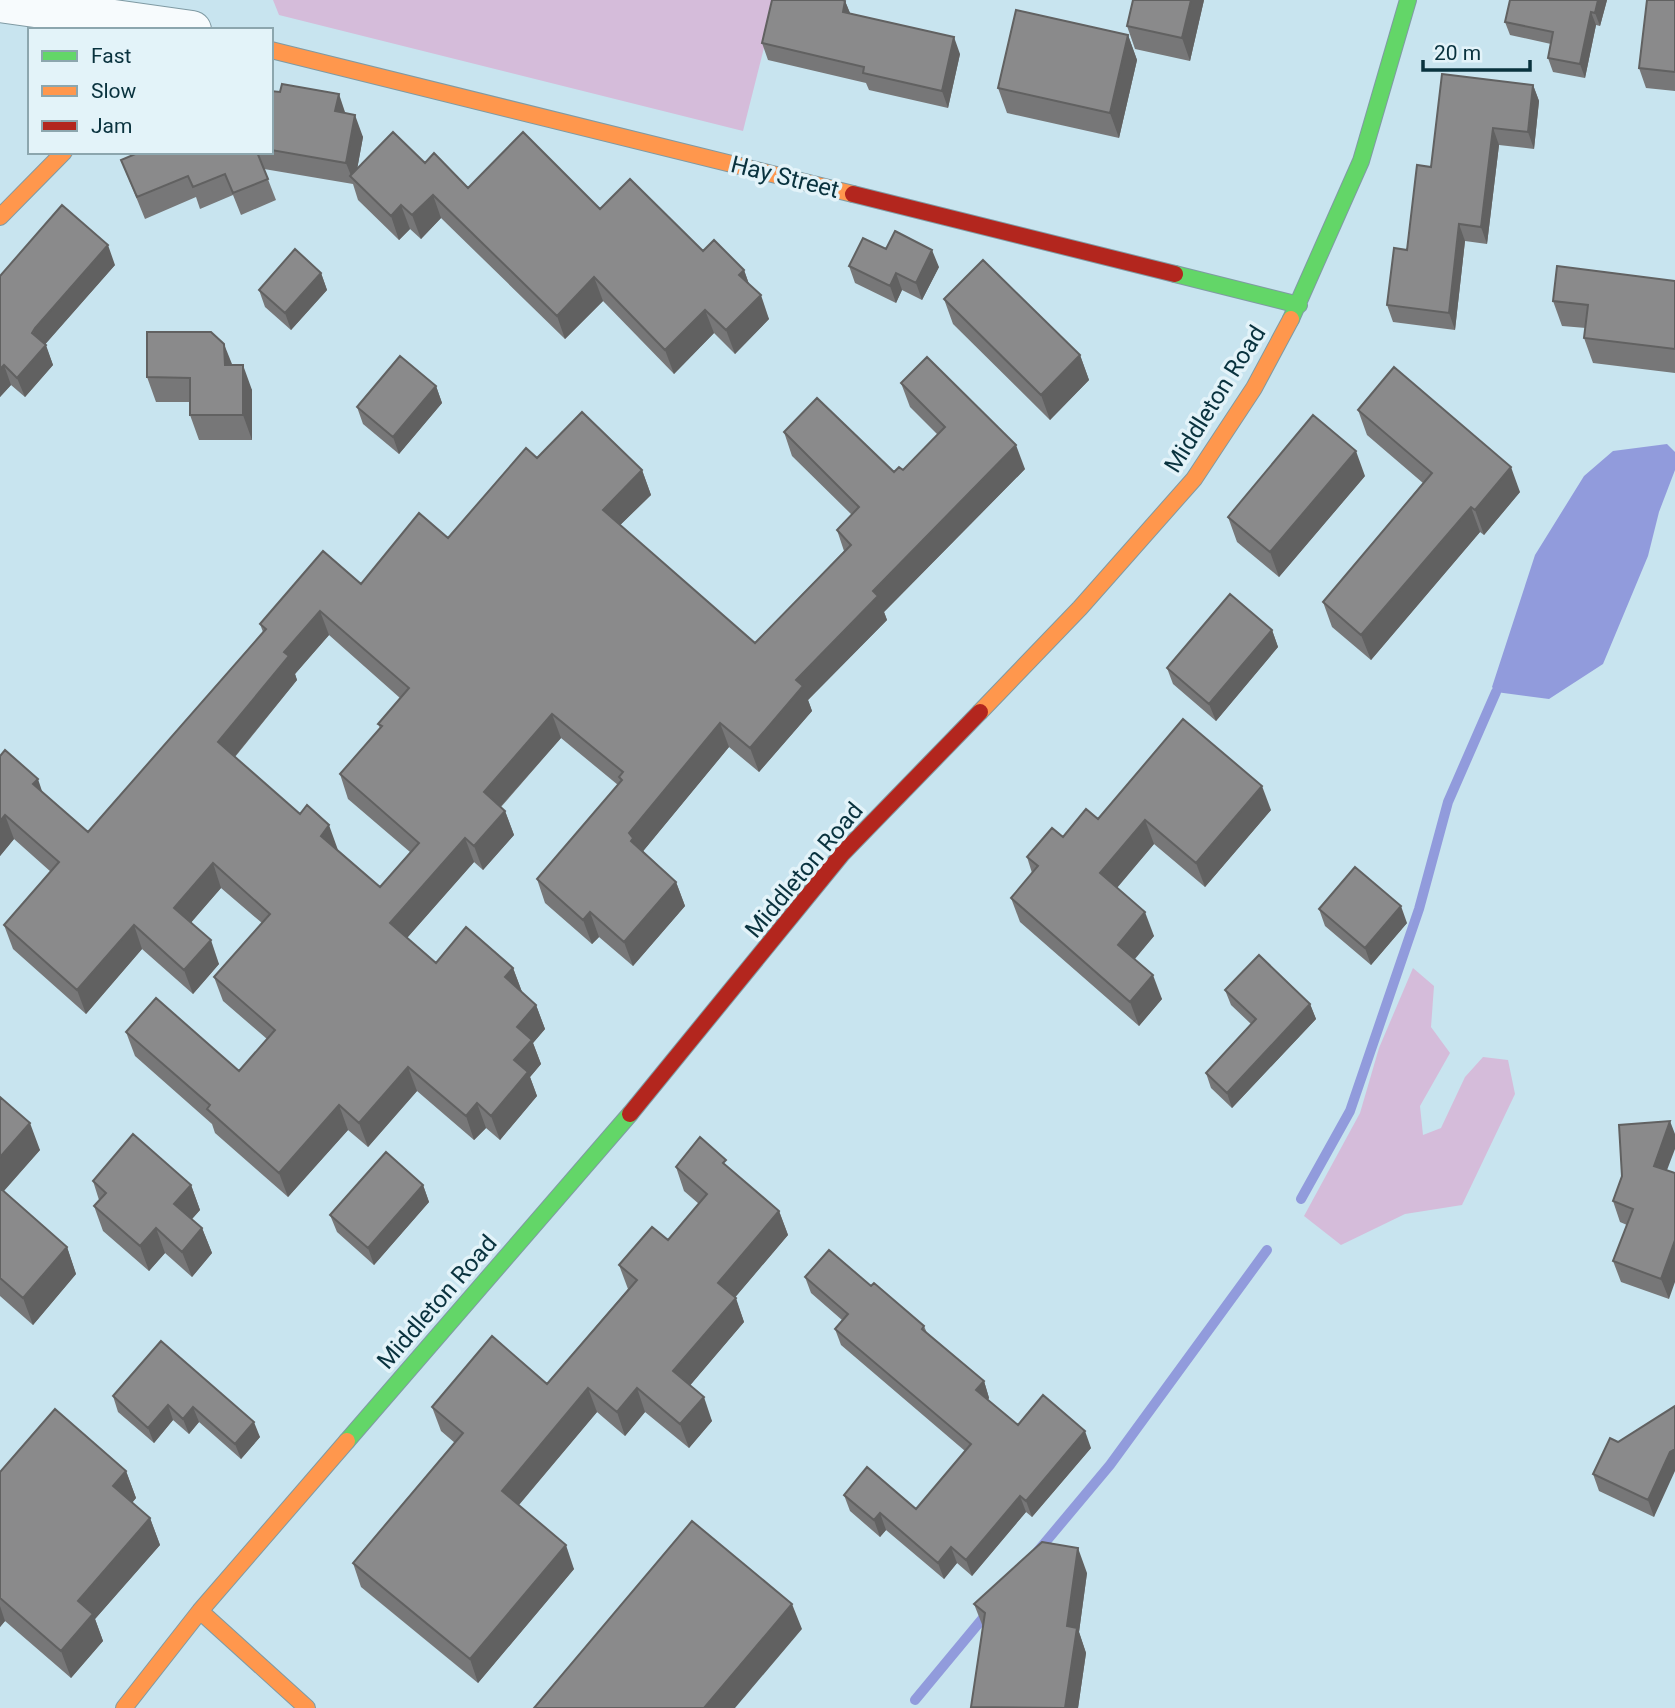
<svg xmlns="http://www.w3.org/2000/svg" width="1675" height="1708" font-family="Roboto,sans-serif">
  <rect width="100%" height="100%" fill="#c8e4ef"/>
  <path fill="#d5bcda" d="M 273,0 L 776,0 L 743,131 L 279,15 Z
    M 1413,968 L 1434,986 L 1431,1027 L 1450,1053 L 1420,1106 L 1423,1135 L 1441,1128 L 1465,1077 L 1483,1057 L 1508,1060 L 1515,1094 L 1462,1205 L 1405,1214 L 1341,1245 L 1304,1216 L 1360,1113 L 1379,1048 Z"/>
  <path fill="#919bdc" d="M 1667,444 L 1675,452 L 1675,470 L 1659,512 L 1648,556 L 1603,664 L 1549,699 L 1496,692 L 1492,687 L 1535,555 L 1584,476 L 1613,451 Z"/>
  <g fill="none" stroke-linecap="round" stroke-linejoin="round">
    <path stroke="#919bdc" stroke-width="10" d="M 1301,1199 L 1350,1111 L 1419,909 L 1448,802 L 1496,692
      M 1038,1551 L 1110,1465 L 1267,1250
      M 915,1700 L 988,1612"/>
    <defs>
      <path id="street" d="M 0,3 L 192,30"/>
      <path id="fast" d="M 1175,274 L 1299,305
        M 1291,319 L 1361,161 L 1408,0
        M 347,1441 L 630,1114"/>
      <path id="slow" d="M 271,50 L 853,194
        M 0,217 L 64,152
        M 980,712 L 1080,608 L 1194,479 L 1254,388 L 1291,319
        M 200,1611 L 307,1708
        M 124,1708 L 200,1611 L 347,1441"/>
      <path id="jam" d="M 853,194 L 1175,274
        M 630,1114 L 842,854 L 980,712"/>
    </defs>
    <use href="#street" stroke="#7f9aa3" stroke-width="40"/>
    <use href="#fast" stroke="#7f9aa3" stroke-width="18"/>
    <use href="#slow" stroke="#7f9aa3" stroke-width="18"/>
    <use href="#jam" stroke="#7f9aa3" stroke-width="18"/>
    <use href="#street" stroke="#f7fbfd" stroke-width="38"/>
    <use href="#fast" stroke="#63d668" stroke-width="16"/>
    <use href="#slow" stroke="#ff974d" stroke-width="16"/>
    <use href="#jam" stroke="#b3261e" stroke-width="16"/>
  </g>
  <path fill="#777778" fill-rule="evenodd" d="M 1204,0 L 1190,61 L 1135,49 L 1127,26 Z
    M 1510,0 L 1607,0 L 1600,26 L 1596,25 L 1585,78 L 1553,72 L 1548,58 L 1551,44 L 1510,35 L 1505,22 Z
    M 1675,0 L 1675,91 L 1646,88 L 1639,68 Z
    M 845,1 L 850,13 L 960,54 L 948,108 L 869,90 L 866,83 L 768,60 L 762,43 Z
    M 1128,35 L 1137,60 L 1119,138 L 1007,113 L 998,88 Z
    M 1533,85 L 1539,101 L 1534,149 L 1499,145 L 1487,244 L 1465,241 L 1455,330 L 1393,322 L 1387,305 L 1407,250 L 1431,167 Z
    M 271,91 L 346,113 L 363,137 L 357,169 L 425,163 L 468,188 L 600,209 L 703,251 L 744,270 L 749,284 L 769,319 L 735,354 L 714,333 L 674,374 L 603,301 L 565,339 L 441,218 L 421,239 L 410,229 L 399,240 L 358,200 L 353,184 L 264,169 L 276,200 L 241,215 L 233,195 L 200,209 L 196,197 L 145,219 L 121,160 L 140,152 L 271,152 Z
    M 886,249 L 939,267 L 922,300 L 902,290 L 896,303 L 855,283 L 849,266 Z
    M 115,265 L 45,344 L 53,365 L 25,397 L 11,385 L 0,397 L 0,276 Z
    M 321,273 L 327,290 L 291,330 L 265,307 L 259,290 Z
    M 1675,281 L 1675,373 L 1593,363 L 1584,338 L 1586,328 L 1562,326 L 1553,301 Z
    M 944,299 L 1080,355 L 1089,380 L 1050,420 L 953,324 Z
    M 232,365 L 252,390 L 252,440 L 199,440 L 190,415 L 190,402 L 156,402 L 147,377 Z
    M 901,383 L 1025,469 L 884,612 L 887,620 L 808,700 L 812,711 L 759,772 L 729,747 L 643,851 L 676,882 L 685,906 L 633,966 L 599,937 L 592,944 L 545,903 L 537,879 L 618,785 L 561,738 L 501,807 L 505,811 L 514,835 L 483,870 L 474,862 L 407,938 L 436,963 L 513,968 L 522,992 L 536,1005 L 545,1029 L 533,1043 L 541,1064 L 530,1077 L 537,1096 L 500,1140 L 486,1128 L 474,1140 L 417,1091 L 368,1147 L 348,1130 L 288,1197 L 215,1133 L 212,1124 L 135,1056 L 126,1032 L 239,1071 L 267,1039 L 223,1001 L 214,977 L 262,923 L 221,888 L 191,922 L 219,964 L 193,994 L 142,949 L 86,1014 L 13,949 L 4,925 L 51,872 L 14,839 L 0,856 L 0,756 L 88,832 L 263,632 L 260,624 L 361,584 L 448,538 L 537,458 L 642,470 L 651,495 L 620,525 L 755,643 L 844,551 L 837,530 L 852,515 L 792,456 L 784,432 L 894,472 L 903,470 L 938,435 L 910,407 ZM 329,635 L 400,698 L 378,724 L 380,728 L 340,774 L 348,799 L 410,852 L 380,887 L 338,850 L 235,757 L 297,680 L 295,674 Z
    M 436,386 L 442,403 L 399,454 L 363,424 L 357,407 Z
    M 1358,410 L 1520,492 L 1484,535 L 1480,532 L 1371,660 L 1332,627 L 1323,602 L 1423,483 L 1367,435 Z
    M 1365,476 L 1279,577 L 1237,542 L 1228,517 Z
    M 1272,630 L 1278,647 L 1216,721 L 1173,684 L 1167,668 Z
    M 1271,810 L 1205,887 L 1154,844 L 1117,888 L 1154,936 L 1135,959 L 1162,999 L 1139,1026 L 1020,922 L 1011,898 L 1032,873 L 1027,857 L 1063,837 L 1098,819 Z
    M 1319,909 L 1407,923 L 1371,965 L 1325,926 Z
    M 1225,990 L 1310,1004 L 1316,1019 L 1232,1108 L 1211,1088 L 1206,1073 L 1251,1024 L 1231,1005 Z
    M 0,1097 L 40,1150 L 4,1191 L 67,1247 L 76,1274 L 33,1325 L 0,1296 Z
    M 676,1167 L 729,1169 L 779,1211 L 788,1235 L 735,1297 L 744,1322 L 690,1385 L 712,1421 L 689,1448 L 645,1412 L 625,1436 L 597,1412 L 519,1505 L 574,1569 L 478,1683 L 361,1587 L 353,1563 L 455,1443 L 441,1431 L 432,1407 L 547,1384 L 628,1289 L 619,1265 L 668,1240 L 699,1204 L 684,1191 Z
    M 1667,1170 L 1669,1299 L 1621,1282 L 1613,1261 L 1627,1225 L 1620,1222 L 1613,1201 Z
    M 93,1181 L 191,1185 L 200,1210 L 192,1219 L 202,1228 L 212,1253 L 192,1277 L 165,1253 L 149,1271 L 103,1231 L 94,1206 L 99,1200 Z
    M 423,1185 L 429,1202 L 374,1265 L 337,1232 L 330,1215 Z
    M 805,1277 L 871,1286 L 924,1326 L 927,1333 L 984,1381 L 989,1398 L 988,1400 L 1018,1425 L 1091,1448 L 1032,1517 L 1026,1512 L 972,1576 L 957,1563 L 944,1579 L 886,1530 L 880,1537 L 850,1511 L 844,1495 L 916,1509 L 965,1451 L 841,1345 L 835,1329 L 842,1320 L 811,1293 Z
    M 161,1341 L 260,1437 L 241,1459 L 199,1422 L 189,1434 L 173,1420 L 154,1443 L 118,1412 L 113,1396 Z
    M 1675,1406 L 1654,1517 L 1599,1491 L 1593,1474 L 1618,1442 Z
    M 126,1471 L 136,1498 L 132,1503 L 150,1518 L 160,1545 L 95,1619 L 103,1641 L 71,1678 L 5,1621 L 0,1627 L 0,1472 Z
    M 1087,1573 L 1079,1632 L 1086,1653 L 1078,1708 L 971,1708 L 983,1627 L 974,1604 Z"/>
  <path fill="#616161" d="M 1191,0 L 1204,0 L 1190,61 L 1182,38 Z
    M 1598,0 L 1607,0 L 1600,26 L 1595,13 Z
    M 845,1 L 852,18 L 843,12 Z
    M 1591,12 L 1596,25 L 1585,78 L 1580,64 Z
    M 1128,35 L 1137,60 L 1119,138 L 1110,113 Z
    M 954,37 L 960,54 L 948,108 L 942,91 Z
    M 1533,85 L 1539,101 L 1534,149 L 1528,132 Z
    M 339,94 L 346,115 L 335,111 Z
    M 355,115 L 363,137 L 355,181 L 352,178 L 346,163 Z
    M 1493,128 L 1499,145 L 1487,244 L 1481,227 Z
    M 433,195 L 441,218 L 421,239 L 412,215 Z
    M 401,205 L 410,229 L 399,240 L 391,216 Z
    M 1459,224 L 1465,241 L 1455,330 L 1449,313 Z
    M 108,245 L 115,265 L 42,348 L 46,345 L 53,365 L 25,397 L 17,378 L 35,328 Z
    M 932,250 L 939,267 L 922,300 L 916,283 Z
    M 744,270 L 752,293 L 739,275 Z
    M 321,273 L 327,290 L 291,330 L 285,313 Z
    M 896,273 L 902,290 L 896,303 L 890,286 Z
    M 594,277 L 603,301 L 565,339 L 557,316 Z
    M 761,295 L 769,319 L 735,354 L 726,330 Z
    M 705,310 L 714,333 L 674,374 L 665,350 Z
    M 224,344 L 234,369 L 225,365 Z
    M 1080,355 L 1089,380 L 1050,420 L 1041,395 Z
    M 4,365 L 11,385 L 0,397 L 0,369 Z
    M 243,365 L 252,390 L 252,440 L 243,415 Z
    M 436,386 L 442,403 L 399,454 L 393,437 Z
    M 1016,445 L 1025,469 L 884,612 L 887,620 L 808,700 L 812,711 L 759,772 L 750,748 L 796,680 L 873,591 Z
    M 1356,451 L 1365,476 L 1279,577 L 1270,552 Z
    M 1511,467 L 1520,492 L 1484,535 L 1475,510 Z
    M 642,470 L 651,495 L 611,534 L 603,510 Z
    M 1471,507 L 1480,532 L 1371,660 L 1361,635 Z
    M 320,611 L 329,635 L 295,674 L 297,680 L 227,766 L 218,742 L 284,652 Z
    M 1272,630 L 1278,647 L 1216,721 L 1209,704 Z
    M 552,714 L 561,738 L 492,816 L 484,792 Z
    M 720,723 L 729,747 L 640,855 L 640,865 L 629,833 Z
    M 38,779 L 46,803 L 33,784 Z
    M 1262,786 L 1271,810 L 1205,887 L 1196,863 Z
    M 505,811 L 514,835 L 483,870 L 474,846 Z
    M 5,815 L 14,839 L 0,856 L 0,821 Z
    M 1145,820 L 1154,844 L 1109,897 L 1100,873 Z
    M 329,825 L 338,850 L 329,860 L 321,836 Z
    M 465,838 L 474,862 L 399,947 L 390,923 Z
    M 213,863 L 221,888 L 183,932 L 174,908 Z
    M 676,882 L 685,906 L 633,966 L 624,942 Z
    M 1401,906 L 1407,923 L 1371,965 L 1365,948 Z
    M 590,912 L 599,937 L 592,944 L 583,920 Z
    M 1145,912 L 1154,936 L 1126,969 L 1118,945 Z
    M 134,925 L 142,949 L 86,1014 L 77,990 Z
    M 211,940 L 219,964 L 193,994 L 184,970 Z
    M 513,968 L 522,992 L 505,977 Z
    M 1153,975 L 1162,999 L 1139,1026 L 1130,1002 Z
    M 1310,1004 L 1316,1019 L 1232,1108 L 1227,1093 Z
    M 536,1005 L 545,1029 L 533,1043 L 541,1064 L 530,1077 L 537,1096 L 500,1140 L 491,1116 L 514,1060 L 517,1027 Z
    M 408,1067 L 417,1091 L 368,1147 L 359,1123 Z
    M 477,1103 L 486,1128 L 474,1140 L 466,1116 Z
    M 339,1105 L 348,1130 L 288,1197 L 279,1173 Z
    M 1670,1121 L 1675,1134 L 1675,1149 L 1661,1186 L 1654,1166 Z
    M 30,1123 L 40,1150 L 0,1195 L 0,1157 Z
    M 191,1185 L 200,1210 L 183,1229 L 174,1204 Z
    M 423,1185 L 429,1202 L 374,1265 L 368,1248 Z
    M 779,1211 L 788,1235 L 727,1307 L 718,1283 Z
    M 156,1228 L 165,1253 L 149,1271 L 140,1246 Z
    M 202,1228 L 212,1253 L 192,1277 L 182,1252 Z
    M 1675,1240 L 1675,1282 L 1669,1299 L 1661,1279 Z
    M 67,1247 L 76,1274 L 33,1325 L 23,1298 Z
    M 736,1298 L 744,1322 L 682,1395 L 673,1371 Z
    M 984,1381 L 989,1398 L 982,1406 L 976,1390 Z
    M 588,1388 L 597,1412 L 511,1514 L 502,1491 Z
    M 637,1388 L 645,1412 L 625,1436 L 617,1412 Z
    M 704,1397 L 712,1421 L 689,1448 L 680,1424 Z
    M 168,1405 L 173,1420 L 154,1443 L 148,1428 Z
    M 193,1407 L 199,1422 L 189,1434 L 183,1419 Z
    M 254,1422 L 260,1437 L 241,1459 L 235,1444 Z
    M 1085,1431 L 1091,1448 L 1032,1517 L 1026,1501 Z
    M 1675,1449 L 1675,1471 L 1654,1517 L 1648,1500 L 1670,1452 Z
    M 126,1471 L 136,1498 L 123,1513 L 113,1486 Z
    M 1020,1496 L 1026,1512 L 972,1576 L 966,1560 Z
    M 880,1513 L 886,1530 L 880,1537 L 874,1520 Z
    M 150,1518 L 160,1545 L 95,1619 L 103,1641 L 71,1678 L 61,1651 L 78,1601 Z
    M 566,1545 L 574,1569 L 478,1683 L 470,1659 Z
    M 951,1547 L 957,1563 L 944,1579 L 938,1563 Z
    M 1078,1548 L 1087,1573 L 1079,1632 L 1086,1653 L 1078,1708 L 1065,1708 L 1067,1626 Z
    M 792,1604 L 802,1629 L 735,1708 L 704,1708 Z
    M 0,1606 L 5,1621 L 0,1627 Z"/>
  <path fill="#8a8a8b" stroke="#616161" stroke-width="2" fill-rule="evenodd" d="M 772,0 L 843,0 L 845,1 L 843,12 L 954,37 L 942,91 L 863,73 L 864,67 L 762,43 Z
    M 1133,0 L 1191,0 L 1182,38 L 1127,26 Z
    M 1510,0 L 1598,0 L 1595,13 L 1591,12 L 1580,64 L 1548,58 L 1553,32 L 1505,22 Z
    M 1647,0 L 1675,0 L 1675,72 L 1639,68 Z
    M 1016,10 L 1128,35 L 1110,113 L 998,88 Z
    M 1442,74 L 1533,85 L 1528,132 L 1493,128 L 1481,227 L 1459,224 L 1449,313 L 1387,305 L 1394,248 L 1407,250 L 1417,165 L 1431,167 Z
    M 282,84 L 339,94 L 335,111 L 355,115 L 346,163 L 271,150 L 271,91 L 280,92 Z
    M 393,132 L 425,163 L 434,153 L 468,188 L 523,132 L 600,209 L 630,179 L 703,251 L 714,240 L 744,270 L 739,275 L 761,295 L 726,330 L 705,310 L 665,350 L 594,277 L 557,316 L 433,195 L 412,215 L 401,205 L 391,216 L 350,176 Z
    M 140,152 L 257,152 L 268,179 L 233,193 L 225,174 L 193,187 L 188,176 L 137,197 L 121,160 Z
    M 62,205 L 108,245 L 35,328 L 32,333 L 46,345 L 17,378 L 4,365 L 0,369 L 0,276 Z
    M 895,231 L 932,250 L 916,283 L 896,273 L 890,286 L 849,266 L 863,238 L 886,249 Z
    M 295,249 L 321,273 L 285,313 L 259,290 Z
    M 983,260 L 1080,355 L 1041,395 L 944,299 Z
    M 1557,266 L 1675,281 L 1675,349 L 1584,338 L 1588,305 L 1553,301 Z
    M 147,332 L 211,332 L 224,344 L 225,365 L 243,365 L 243,415 L 190,415 L 190,378 L 147,377 Z
    M 400,356 L 436,386 L 393,437 L 357,407 Z
    M 927,357 L 1016,445 L 873,591 L 878,596 L 796,680 L 803,686 L 750,748 L 720,723 L 629,833 L 633,838 L 631,841 L 676,882 L 624,942 L 590,912 L 583,920 L 537,879 L 622,780 L 619,777 L 623,772 L 552,714 L 484,792 L 505,811 L 474,846 L 465,838 L 390,923 L 436,963 L 466,927 L 513,968 L 505,977 L 536,1005 L 517,1027 L 532,1040 L 514,1060 L 528,1072 L 491,1116 L 477,1103 L 466,1116 L 408,1067 L 359,1123 L 339,1105 L 279,1173 L 207,1109 L 210,1105 L 126,1032 L 156,998 L 239,1071 L 275,1030 L 214,977 L 270,914 L 213,863 L 174,908 L 211,940 L 184,970 L 134,925 L 77,990 L 4,925 L 59,862 L 5,815 L 0,821 L 0,756 L 5,750 L 38,779 L 33,784 L 88,832 L 266,629 L 260,624 L 323,551 L 361,584 L 419,513 L 448,538 L 526,448 L 537,458 L 582,412 L 642,470 L 603,510 L 755,643 L 851,545 L 837,530 L 859,507 L 784,432 L 817,398 L 894,472 L 899,467 L 903,470 L 945,427 L 901,383 ZM 320,611 L 409,688 L 378,724 L 382,726 L 340,774 L 419,843 L 380,887 L 321,836 L 329,825 L 307,805 L 300,814 L 218,742 L 289,656 L 284,652 Z
    M 1394,367 L 1511,467 L 1475,510 L 1471,507 L 1361,635 L 1323,602 L 1432,473 L 1358,410 Z
    M 1313,415 L 1356,451 L 1270,552 L 1228,517 Z
    M 1230,594 L 1272,630 L 1209,704 L 1167,668 Z
    M 1183,719 L 1262,786 L 1196,863 L 1145,820 L 1100,873 L 1145,912 L 1118,945 L 1153,975 L 1130,1002 L 1011,898 L 1038,866 L 1027,857 L 1052,828 L 1063,837 L 1086,809 L 1098,819 Z
    M 1355,867 L 1401,906 L 1365,948 L 1319,909 Z
    M 1259,955 L 1310,1004 L 1227,1093 L 1206,1073 L 1256,1019 L 1225,990 Z
    M 0,1097 L 30,1123 L 0,1157 Z
    M 1670,1121 L 1654,1166 L 1675,1173 L 1675,1240 L 1661,1279 L 1613,1261 L 1633,1209 L 1613,1201 L 1622,1176 L 1619,1125 Z
    M 133,1134 L 191,1185 L 174,1204 L 202,1228 L 182,1252 L 156,1228 L 140,1246 L 94,1206 L 106,1193 L 93,1181 Z
    M 700,1137 L 726,1160 L 723,1163 L 779,1211 L 718,1283 L 736,1298 L 673,1371 L 704,1397 L 680,1424 L 637,1388 L 617,1412 L 588,1388 L 502,1491 L 566,1545 L 470,1659 L 353,1563 L 463,1433 L 432,1407 L 492,1336 L 547,1384 L 637,1280 L 619,1265 L 652,1227 L 668,1240 L 707,1194 L 676,1167 Z
    M 386,1152 L 423,1185 L 368,1248 L 330,1215 Z
    M 0,1188 L 67,1247 L 23,1298 L 0,1278 Z
    M 829,1250 L 871,1286 L 874,1283 L 924,1326 L 922,1329 L 984,1381 L 976,1390 L 1018,1425 L 1043,1395 L 1085,1431 L 1026,1501 L 1020,1496 L 966,1560 L 951,1547 L 938,1563 L 880,1513 L 874,1520 L 844,1495 L 867,1467 L 916,1509 L 971,1444 L 835,1329 L 848,1314 L 805,1277 Z
    M 161,1341 L 254,1422 L 235,1444 L 193,1407 L 183,1419 L 168,1405 L 148,1428 L 113,1396 Z
    M 1675,1406 L 1675,1449 L 1670,1452 L 1648,1500 L 1593,1474 L 1610,1438 L 1618,1442 Z
    M 55,1409 L 126,1471 L 113,1486 L 150,1518 L 78,1601 L 93,1614 L 61,1651 L 0,1598 L 0,1472 Z
    M 692,1521 L 792,1604 L 704,1708 L 534,1708 Z
    M 1042,1542 L 1078,1548 L 1067,1626 L 1077,1628 L 1065,1708 L 971,1707 L 985,1613 L 974,1604 Z"/>
  <g text-anchor="middle" dominant-baseline="central" stroke-width="7" stroke-linejoin="round" paint-order="stroke">
    <g font-size="24" fill="#09323e" stroke="#e3f3f9">
      <text transform="translate(785 177) rotate(14)">Hay Street</text>
      <text transform="translate(1215 399) rotate(-58)">Middleton Road</text>
      <text transform="translate(804 870) rotate(-50)">Middleton Road</text>
      <text transform="translate(437 1302) rotate(-49)">Middleton Road</text>
    </g>
  </g>
  <rect x="28" y="28" width="245" height="126" fill="#e3f3f9" stroke="#8ca6ae" stroke-width="2"/>
  <rect x="42" y="51" width="35" height="10" fill="#63d668" stroke="#8ca6ae" stroke-width="2"/>
  <text x="91" y="63" font-size="21" fill="#09323e">Fast</text>
  <rect x="42" y="86" width="35" height="10" fill="#ff974d" stroke="#8ca6ae" stroke-width="2"/>
  <text x="91" y="98" font-size="21" fill="#09323e">Slow</text>
  <rect x="42" y="121" width="35" height="10" fill="#b3261e" stroke="#8ca6ae" stroke-width="2"/>
  <text x="91" y="133" font-size="21" fill="#09323e">Jam</text>
  <path d="M1423 60v10h107v-10" fill="none" stroke="#09323e" stroke-width="3.5"/>
  <text x="1434" y="60" font-size="21" fill="#09323e" stroke="#e3f3f9" stroke-width="5" paint-order="stroke">20 m</text>
</svg>
